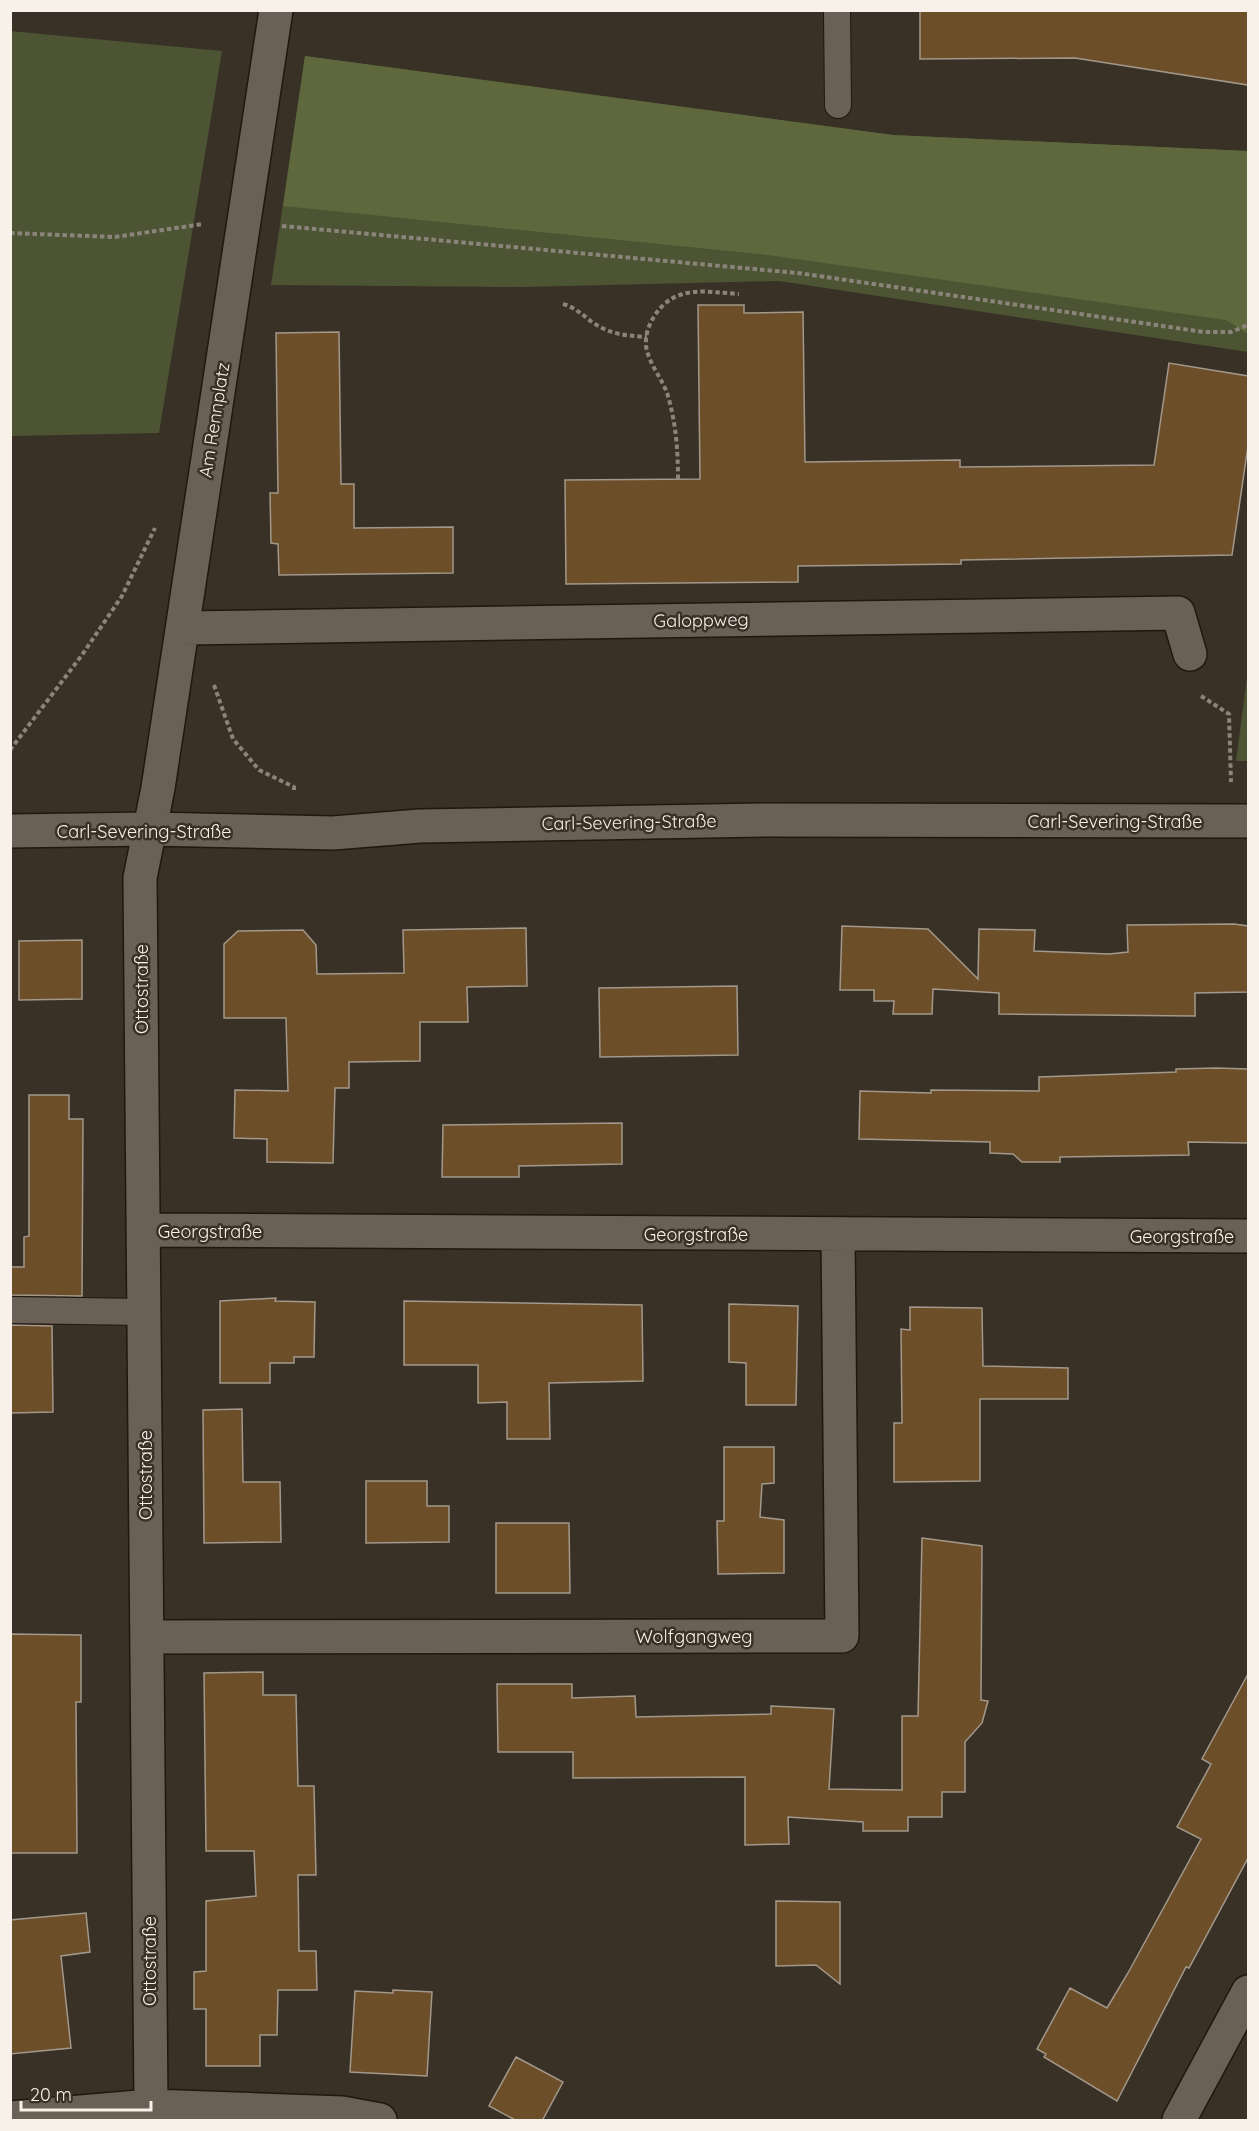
<svg xmlns="http://www.w3.org/2000/svg" width="1259" height="2131" font-family="Quicksand,sans-serif">
  <rect width="100%" height="100%" fill="#393026"/>
  <path fill="#4c5434" d="M 10,31 L 222,51 L 159,433 L 11,436 Z
    M 305,56 L 893,135 L 1248,151 L 1248,352 L 779,281 L 524,287 L 271,285 Z
    M 1248,670 L 1248,761 L 1236,761 Z"/>
  <path fill="#5e683c" d="M 305,56 L 893,135 L 1248,151 L 1248,334 L 1226,320 L 768,255 L 283,206 Z"/>
  <path fill="#6c4e28" stroke="#a2988c" stroke-width="1.5" d="M 920,10 L 1248,10 L 1248,85 L 1075,58 L 920,59 Z
    M 698,305 L 744,305 L 744,313 L 803,312 L 805,462 L 960,460 L 960,467 L 1154,465 L 1169,363 L 1248,376 L 1248,446 L 1232,555 L 961,560 L 961,564 L 798,566 L 798,582 L 566,584 L 565,480 L 700,479 Z
    M 339,332 L 341,484 L 354,484 L 354,528 L 453,527 L 453,573 L 279,575 L 278,544 L 271,543 L 270,493 L 278,493 L 276,333 Z
    M 1234,924 L 1248,926 L 1248,992 L 1195,993 L 1195,1016 L 999,1014 L 999,993 L 933,989 L 932,1014 L 893,1014 L 894,1001 L 874,1001 L 874,990 L 840,990 L 842,926 L 928,929 L 978,979 L 979,929 L 1035,930 L 1034,951 L 1109,954 L 1128,952 L 1127,925 Z
    M 526,928 L 527,986 L 467,987 L 468,1022 L 420,1022 L 420,1061 L 349,1062 L 349,1088 L 335,1088 L 333,1163 L 267,1162 L 267,1139 L 234,1138 L 235,1090 L 288,1091 L 286,1018 L 224,1018 L 224,944 L 238,931 L 303,930 L 316,945 L 317,974 L 404,973 L 403,930 Z
    M 82,940 L 82,999 L 19,1000 L 19,941 Z
    M 737,986 L 738,1055 L 600,1057 L 599,988 Z
    M 1216,1068 L 1248,1069 L 1248,1143 L 1188,1142 L 1189,1155 L 1060,1157 L 1060,1162 L 1022,1162 L 1013,1154 L 990,1153 L 990,1142 L 859,1139 L 860,1091 L 931,1093 L 931,1090 L 1039,1091 L 1039,1077 L 1176,1072 L 1176,1069 Z
    M 29,1095 L 69,1095 L 69,1119 L 83,1119 L 82,1296 L 10,1295 L 10,1267 L 24,1267 L 24,1237 L 29,1236 Z
    M 622,1123 L 622,1164 L 519,1166 L 519,1177 L 442,1177 L 443,1125 Z
    M 276,1298 L 275,1301 L 315,1302 L 314,1357 L 294,1357 L 294,1363 L 270,1363 L 270,1383 L 220,1383 L 220,1301 Z
    M 404,1301 L 642,1305 L 643,1381 L 549,1383 L 550,1439 L 507,1439 L 507,1402 L 478,1403 L 478,1365 L 404,1365 Z
    M 729,1304 L 798,1306 L 796,1405 L 746,1405 L 746,1363 L 729,1362 Z
    M 910,1307 L 982,1308 L 983,1366 L 1068,1368 L 1068,1399 L 980,1399 L 980,1481 L 894,1482 L 894,1423 L 902,1423 L 901,1329 L 910,1330 Z
    M 10,1325 L 52,1326 L 53,1412 L 10,1413 Z
    M 242,1409 L 243,1482 L 280,1482 L 281,1542 L 204,1543 L 203,1410 Z
    M 724,1447 L 774,1447 L 774,1483 L 762,1484 L 760,1517 L 784,1520 L 784,1573 L 718,1574 L 717,1521 L 724,1521 Z
    M 366,1481 L 427,1481 L 427,1506 L 449,1506 L 449,1542 L 366,1543 Z
    M 496,1523 L 569,1523 L 570,1593 L 496,1593 Z
    M 922,1538 L 982,1546 L 981,1700 L 988,1701 L 982,1723 L 965,1742 L 965,1792 L 942,1792 L 942,1817 L 908,1817 L 908,1831 L 863,1831 L 863,1822 L 788,1817 L 789,1844 L 745,1845 L 745,1777 L 573,1778 L 573,1752 L 498,1752 L 497,1684 L 572,1684 L 572,1698 L 635,1696 L 636,1717 L 771,1714 L 771,1706 L 834,1709 L 829,1789 L 902,1790 L 902,1716 L 918,1716 Z
    M 10,1634 L 81,1635 L 81,1702 L 76,1702 L 77,1853 L 10,1853 Z
    M 263,1672 L 263,1695 L 296,1695 L 298,1786 L 314,1786 L 316,1875 L 298,1875 L 299,1951 L 316,1951 L 317,1990 L 278,1990 L 277,2035 L 260,2035 L 260,2066 L 206,2066 L 206,2009 L 194,2009 L 194,1972 L 206,1971 L 206,1901 L 256,1896 L 254,1851 L 206,1851 L 204,1673 Z
    M 1248,1674 L 1248,1858 L 1189,1968 L 1186,1967 L 1117,2101 L 1044,2057 L 1046,2054 L 1037,2049 L 1070,1988 L 1107,2008 L 1128,1973 L 1201,1839 L 1177,1827 L 1211,1764 L 1202,1759 Z
    M 776,1901 L 840,1902 L 840,1984 L 816,1965 L 776,1966 Z
    M 86,1913 L 90,1952 L 61,1956 L 71,2048 L 10,2054 L 10,1920 Z
    M 393,1990 L 432,1992 L 427,2076 L 350,2072 L 355,1991 L 393,1993 Z
    M 516,2057 L 563,2082 L 542,2121 L 517,2121 L 489,2106 Z"/>
  <g fill="none" stroke-linecap="round" stroke-linejoin="round">
    <defs>
      <path id="lane" d="M 837,10 L 838,105
        M 10,1310 L 144,1312"/>
      <path id="street" d="M 183,628 L 1178,613 L 1190,654
        M 143,1230 L 1248,1236
        M 147,1637 L 842,1636 L 838,1235
        M 10,2118 L 151,2106 L 342,2113 L 380,2120
        M 148,2120 L 151,2106 L 140,878 L 158,788 L 276,10
        M 1179,2120 L 1248,1992"/>
      <path id="secondary" d="M 10,831 L 149,829 L 333,833 L 420,826 L 764,820 L 1248,821"/>
    </defs>
    <use href="#lane" stroke="#20170f" stroke-width="28"/>
    <use href="#street" stroke="#20170f" stroke-width="36"/>
    <use href="#secondary" stroke="#20170f" stroke-width="36"/>
    <path stroke="#8c847b" stroke-width="4" stroke-dasharray="4.5 3" stroke-linecap="butt" d="M 282,226 L 798,273 L 1204,332 L 1231,332 L 1248,325
      M 10,233 L 115,237 L 203,224
      M 563,304 C 578,308 587,320 600,327 C 615,335 631,336 647,337
      M 678,479 C 678,450 676,424 668,396 C 663,379 649,365 646,346 C 645,335 649,324 655,315 C 676,284 705,292 739,294
      M 214,685 L 233,739 L 259,770 L 294,787 L 294,793
      M 1201,696 L 1229,714 L 1231,782
      M 10,750 L 82,655 L 122,596 L 155,528"/>
    <use href="#lane" stroke="#6b6056" stroke-width="26"/>
    <use href="#street" stroke="#6b6056" stroke-width="33"/>
    <use href="#secondary" stroke="#6b6056" stroke-width="33"/>
  </g>
  <g text-anchor="middle" dominant-baseline="central" stroke-width="5" stroke-linejoin="round" paint-order="stroke">
    <g font-size="18" fill="#f7f1ea" stroke="#393026">
      <text transform="translate(214 420) rotate(-81)">Am Rennplatz</text>
      <text transform="translate(701 620) rotate(-1)">Galoppweg</text>
      <text x="1115" y="821">Carl-Severing-Straße</text>
      <text transform="translate(629 822) rotate(-1)">Carl-Severing-Straße</text>
      <text x="144" y="831">Carl-Severing-Straße</text>
      <text transform="translate(141 989) rotate(-90)">Ottostraße</text>
      <text x="210" y="1231">Georgstraße</text>
      <text x="696" y="1234">Georgstraße</text>
      <text x="1182" y="1236">Georgstraße</text>
      <text transform="translate(145 1475) rotate(-90)">Ottostraße</text>
      <text x="694" y="1636">Wolfgangweg</text>
      <text transform="translate(149 1961) rotate(-90)">Ottostraße</text>
    </g>
  </g>
  <rect width="1259" height="2131" fill="none" stroke="#f7f1ea" stroke-width="24"/>
  <path d="M21 2101v9h130v-9" fill="none" stroke="#f7f1ea" stroke-width="3"/>
  <text x="30" y="2101" font-size="18" fill="#f7f1ea" stroke="#393026" stroke-width="4.5" paint-order="stroke">20 m</text>
</svg>
